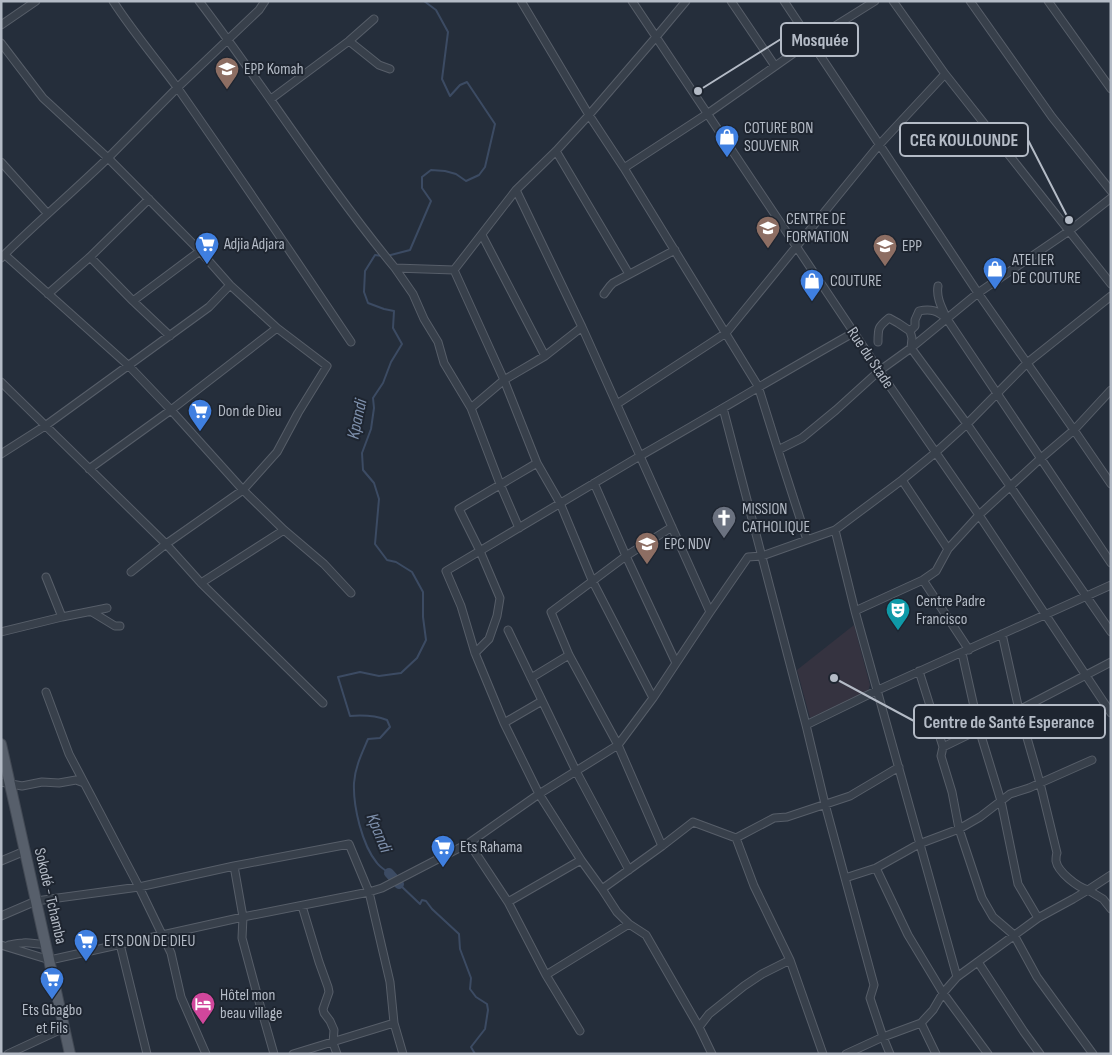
<svg xmlns="http://www.w3.org/2000/svg" width="1112" height="1055" font-family="'Sofia Sans Condensed',sans-serif">
  <rect width="100%" height="100%" fill="#252e3b"/>
  <path fill="#353340" d="M 854,625 L 870,685 L 868,691 L 810,718 L 797,670 Z"/>
  <g fill="none" stroke-linecap="round" stroke-linejoin="round">
    <path stroke="#3c4b63" stroke-width="2" d="M 382,256 L 375,255 L 365,271 L 364,292 L 368,303 L 384,309 L 394,311 L 393,328 L 402,344 L 391,362 L 383,383 L 373,398 L 374,408 L 371,429 L 362,453 L 363,470 L 374,483 L 379,499 L 375,544 L 387,560 L 396,562 L 412,572 L 423,592 L 423,617 L 426,640 L 417,658 L 401,673 L 379,676 L 360,672 L 338,677 L 350,716 C 363,715 374,715 387,720 L 390,727 L 380,738 L 368,739 C 362,753 355,767 354,783 C 353,806 362,845 377,863 C 380,867 385,870 389,873
      M 387,256 L 410,250 L 431,201 L 422,188 L 422,177 L 431,170 L 445,171 L 456,174 L 466,181 L 479,175 L 485,167 L 495,124 L 467,82 L 460,85 L 450,96 L 442,79 L 448,32 L 436,10 L 424,1
      M 399,884 L 420,904 L 422,900 L 426,901 L 432,909 L 459,934 L 460,949 L 471,978 L 470,989 L 476,997 L 487,1004 L 488,1010 L 485,1029 L 471,1047 L 475,1054"/>
    <path stroke="#3c4b63" stroke-width="10" d="M 389,873 L 399,884"/>
    <defs>
      <path id="minor" d="M 113,1 C 133,32 157,60 179,90 C 237,173 294,257 351,342
        M 199,1 C 266,89 325,183 395,268 L 454,270
        M 521,1 L 589,115 L 624,168 L 758,386 L 778,450 L 807,540
        M 632,1 L 889,385 L 979,515 L 1111,713
        M 731,1 L 775,66
        M 784,1 L 978,293 L 1074,430 L 1111,484
        M 893,1 L 945,74 L 1111,284
        M 970,1 L 1052,117 L 1111,191
        M 1048,1 L 1111,89
        M 1,25 L 36,1
        M 349,41 L 379,65 L 390,69
        M 1,43 L 43,98 L 108,158 L 177,88 L 259,10 L 265,1
        M 271,99 L 349,41 L 374,19
        M 556,151 L 629,274
        M 1,162 L 47,213
        M 624,168 L 707,114 L 811,41 L 875,1
        M 516,190 L 582,327 L 640,456 C 712,415 782,373 853,333
        M 482,235 L 545,356
        M 5,255 L 129,366 L 171,410 L 243,490 L 284,530 L 324,564 L 351,593
        M 90,257 L 133,301 L 170,336
        M 1,258 C 36,223 73,192 108,158 L 200,251 L 230,285 L 277,328 L 327,366 L 298,413 L 277,452 L 243,490 L 166,544 L 131,572
        M 395,268 L 413,294 L 424,319 L 438,342 L 444,363 L 471,408 L 500,484 L 519,528
        M 454,270 L 504,380 L 537,463 L 560,503 L 592,580 L 653,698
        M 454,270 L 516,190 L 556,151 L 589,115 L 656,37 L 686,1
        M 938,286 C 936,298 942,308 947,319 L 1111,563
        M 48,294 L 90,257 L 149,199
        M 604,294 L 610,286 L 613,283 L 675,250
        M 133,301 L 200,251
        M 947,319 C 938,311 931,308 919,311 L 915,320 L 915,326 L 910,331 L 912,338 L 911,348 L 967,424 L 1111,632
        M 878,342 C 878,328 878,327 889,318 L 898,323 L 910,331
        M 1,382 L 166,544 L 201,583 L 323,703
        M 617,404 L 726,333 L 879,145 L 945,74
        M 471,408 L 504,380 L 545,356 L 582,327
        M 723,408 L 806,725 L 825,804 L 845,878
        M 778,450 L 802,438 L 836,410 L 879,371 L 911,348 L 978,293 L 1069,231 L 1111,198
        M 1,454 L 45,426 L 209,307 L 230,285
        M 89,469 L 171,410 L 277,328
        M 902,480 L 948,549
        M 594,483 L 626,556 L 676,663
        M 835,530 L 855,611 L 957,977
        M 923,580 L 969,650
        M 201,583 L 284,530
        M 855,611 L 923,580 L 936,571 L 948,549 L 979,515 L 1040,459 L 1074,430 L 1111,390
        M 92,612 L 115,626 L 120,626
        M 710,612 L 640,456 L 446,571 L 461,606 L 475,653 L 504,723 L 539,794 L 581,860 L 602,889 L 662,846 L 693,822 L 736,838 L 774,818 L 787,817 L 850,796 L 899,767
        M 62,617 L 107,608
        M 508,630 L 576,771 L 629,870
        M 1,632 L 62,617 L 46,577
        M 475,653 L 489,639 L 497,616 L 500,598 L 480,551 L 459,509 L 537,463
        M 962,653 L 979,729 L 1001,801 L 1018,884 L 1038,918
        M 919,671 L 943,747 L 941,756 L 952,792 L 959,829 L 982,898 L 993,917 L 1014,935 L 1037,977 L 1093,1054
        M 531,678 L 569,655
        M 46,692 L 69,754 L 139,887 L 171,953 L 181,997 L 206,1054
        M 504,723 L 542,701
        M 806,725 L 878,690 L 1111,585
        M 943,747 L 1019,710 L 1111,662
        M 1,782 L 22,786 L 42,782 L 59,783 L 76,780 L 84,783
        M 736,838 L 754,886 L 790,960 L 823,1054
        M 469,843 L 508,902 L 546,975 L 580,1031
        M 662,846 L 618,745 L 653,698 L 710,612 L 748,557 L 762,556 L 835,530 L 902,480 L 935,453 L 967,424 L 1027,363 L 1111,296
        M 1,861 L 25,851
        M 234,866 L 243,917 L 242,938 L 260,1005 L 274,1054
        M 876,868 L 908,935 L 943,993 L 988,1054
        M 602,889 L 617,912 L 629,924 L 646,935 L 699,1027 L 712,1054
        M 1088,890 L 1103,899 L 1111,909
        M 1088,890 L 1111,875
        M 508,902 L 581,860
        M 302,906 L 319,962 L 328,987 L 329,992 L 323,1009 L 324,1013 L 330,1021 L 334,1030 L 333,1043 L 337,1054
        M 1,916 L 36,901 L 139,887 L 234,866 L 349,844 L 369,892 L 390,982 L 394,1023 L 293,1054
        M 120,944 L 147,1054
        M 1,945 L 50,960 L 243,917 L 369,892 L 382,888 L 469,843 L 539,794 L 618,745 L 569,655 L 551,612 L 626,556 L 672,527
        M 9,945 C 14,944 18,943 23,943 C 30,942 38,945 45,944
        M 978,962 L 1024,1032 L 1040,1054
        M 546,975 L 629,924
        M 394,1023 L 403,1054
        M 921,1023 L 936,1054
        M 699,1027 L 709,1014 L 744,986 L 762,974 L 790,960
        M 8,1054 L 64,1028
        M 846,1054 L 883,1037 L 921,1023 L 933,1010 L 943,993 L 957,977 L 1038,918 L 1073,899 L 1088,890 C 1077,887 1058,872 1056,861 C 1056,859 1056,855 1057,853 L 1040,783 L 1019,710 L 1002,634
        M 890,1054 L 883,1037 L 870,998 L 874,985 L 845,878 L 876,868 L 919,844 L 959,829 L 980,817 L 1010,794 L 1029,788 L 1092,760"/>
      <path id="primary" d="M 1,744 L 70,1054"/>
    </defs>
    <use href="#minor" stroke="#575e69" stroke-width="9"/>
    <use href="#primary" stroke="#424954" stroke-width="12"/>
    <use href="#minor" stroke="#38404b" stroke-width="7"/>
    <use href="#primary" stroke="#575f6b" stroke-width="10"/>
  </g>
  <defs>
    <symbol id="school-pin" viewBox="-11 -11 22 30"><path d="M0 17L-7.5 6A9.5 9.5 0 1 1 7.5 6Z" fill="#8d6e63" stroke="#1e2530"/><path d="M0-5L7-2L0 1L-7-2ZM-4 1L0 2.5L4 1V4Q0 6-4 4Z" fill="#fff"/></symbol>
    <symbol id="shop-pin" viewBox="-11 -11 22 30"><path d="M0 17L-7.5 6A9.5 9.5 0 1 1 7.5 6Z" fill="#3f7fe0" stroke="#1e2530"/><path d="M-5-2.5h2.3a2.7 3.5 0 0 1 5.4 0H5L5.5 6h-11ZM-1.5-2.5h3a1.5 2.3 0 0 0-3 0Z" fill="#fff"/></symbol>
    <symbol id="university-pin" viewBox="-11 -11 22 30"><path d="M0 17L-7.5 6A9.5 9.5 0 1 1 7.5 6Z" fill="#8d6e63" stroke="#1e2530"/><path d="M0-5L7-2L0 1L-7-2ZM-4 1L0 2.5L4 1V4Q0 6-4 4Z" fill="#fff"/></symbol>
    <symbol id="supermarket-pin" viewBox="-11 -11 22 30"><path d="M0 17L-7.5 6A9.5 9.5 0 1 1 7.5 6Z" fill="#3f7fe0" stroke="#1e2530"/><path d="M-6-5.5h2.5l.6 2H6L4.5 2H-2.5L-4.4-4H-6ZM-1.5 3.2a1.3 1.3 0 1 0 .1 0ZM3 3.2a1.3 1.3 0 1 0 .1 0Z" fill="#fff"/></symbol>
    <symbol id="church-pin" viewBox="-11 -11 22 30"><path d="M0 17L-7.5 6A9.5 9.5 0 1 1 7.5 6Z" fill="#6b7280" stroke="#1e2530"/><path d="M-1.2-6h2.4v3.5h3.3v2.4h-3.3V6h-2.4V-.1h-3.3v-2.4h3.3Z" fill="#fff"/></symbol>
    <symbol id="theatre-pin" viewBox="-11 -11 22 30"><path d="M0 17L-7.5 6A9.5 9.5 0 1 1 7.5 6Z" fill="#0f9aa8" stroke="#1e2530"/><path d="M-5-5.5Q0-4 5-5.5V0Q5 5 0 6Q-5 5-5 0ZM-3.3-2.5H-1v1.5H-3.3ZM1-2.5H3.3v1.5H1ZM-2.8 1Q0 5.5 2.8 1Z" fill="#fff"/></symbol>
    <symbol id="hotel-pin" viewBox="-11 -11 22 30"><path d="M0 17L-7.5 6A9.5 9.5 0 1 1 7.5 6Z" fill="#d1479c" stroke="#1e2530"/><path d="M-6-4.5h1.5V1H6V5H4.5V3h-9V5H-6ZM-4 0a1.8 1.8 0 1 1 3.6 0ZM.5 0V-2.5h3Q6-2.5 6 0Z" fill="#fff"/></symbol>
  </defs>
  <g fill-rule="evenodd">
    <use href="#school-pin" x="213" y="55" width="28" height="38"/>
    <use href="#shop-pin" x="713" y="123" width="28" height="38"/>
    <use href="#university-pin" x="754" y="214" width="28" height="38"/>
    <use href="#supermarket-pin" x="193" y="230" width="28" height="38"/>
    <use href="#school-pin" x="871" y="232" width="28" height="38"/>
    <use href="#shop-pin" x="981" y="255" width="28" height="38"/>
    <use href="#shop-pin" x="798" y="267" width="28" height="38"/>
    <use href="#supermarket-pin" x="186" y="397" width="28" height="38"/>
    <use href="#church-pin" x="710" y="504" width="28" height="38"/>
    <use href="#school-pin" x="633" y="530" width="28" height="38"/>
    <use href="#theatre-pin" x="884" y="596" width="28" height="38"/>
    <use href="#supermarket-pin" x="429" y="833" width="28" height="38"/>
    <use href="#supermarket-pin" x="72" y="927" width="28" height="38"/>
    <use href="#supermarket-pin" x="38" y="965" width="28" height="38"/>
    <use href="#hotel-pin" x="189" y="990" width="28" height="38"/>
  </g>
  <g text-anchor="middle" dominant-baseline="central" stroke-width="4" stroke-linejoin="round" paint-order="stroke">
    <g font-size="16" fill="#b4bbc6" stroke="#1e2530" text-anchor="start">
      <text x="244" y="69">EPP Komah</text>
      <text x="744" y="128">COTURE BON<tspan x="744" dy="18">SOUVENIR</tspan></text>
      <text x="786" y="219">CENTRE DE<tspan x="786" dy="18">FORMATION</tspan></text>
      <text x="224" y="244">Adjia Adjara</text>
      <text x="902" y="246">EPP</text>
      <text x="1012" y="260">ATELIER<tspan x="1012" dy="18">DE COUTURE</tspan></text>
      <text x="830" y="281">COUTURE</text>
      <text x="218" y="411">Don de Dieu</text>
      <text x="742" y="509">MISSION<tspan x="742" dy="18">CATHOLIQUE</tspan></text>
      <text x="664" y="544">EPC NDV</text>
      <text x="916" y="601">Centre Padre<tspan x="916" dy="18">Francisco</tspan></text>
      <text x="460" y="847">Ets Rahama</text>
      <text x="104" y="941">ETS DON DE DIEU</text>
      <text x="220" y="995">Hôtel mon<tspan x="220" dy="18">beau village</tspan></text>
      <text x="52" y="1010" text-anchor="middle">Ets Gbagbo<tspan x="52" dy="18">et Fils</tspan></text>
    </g>
    <g font-size="16" fill="#b4bbc6" stroke="#1e2530">
      <text transform="translate(870 358) rotate(56)">Rue du Stade</text>
      <text transform="translate(50 896) rotate(77)">Sokodé - Tchamba</text>
    </g>
    <g font-size="18" font-style="italic" fill="#7e90ac" stroke="#1e2530">
      <text transform="translate(357 419) rotate(-78)">Kpandi</text>
      <text transform="translate(379 833) rotate(68)">Kpandi</text>
    </g>
  </g>
  <path fill="none" stroke="#b4bbc6" stroke-width="2" d="M698 91L781 39M1069 220L1028 140M834 678L914 721"/>
  <g fill="#b4bbc6" stroke="#1e2530" stroke-width="2">
    <circle cx="698" cy="91" r="5"/>
    <circle cx="1069" cy="220" r="5"/>
    <circle cx="834" cy="678" r="5"/>
  </g>
  <g fill="#1e2530" stroke="#b4bbc6" stroke-width="2">
    <rect x="781" y="23" width="77" height="33" rx="5"/>
    <rect x="900" y="123" width="128" height="33" rx="5"/>
    <rect x="914" y="705" width="191" height="33" rx="5"/>
  </g>
  <g font-size="18" text-anchor="middle" font-weight="bold" fill="#b4bbc6">
    <text x="820" y="46">Mosquée</text>
    <text x="964" y="146">CEG KOULOUNDE</text>
    <text x="1009" y="728">Centre de Santé Esperance</text>
  </g>
  <rect width="1112" height="1055" fill="none" stroke="#b4bbc6" stroke-width="5"/>
</svg>
